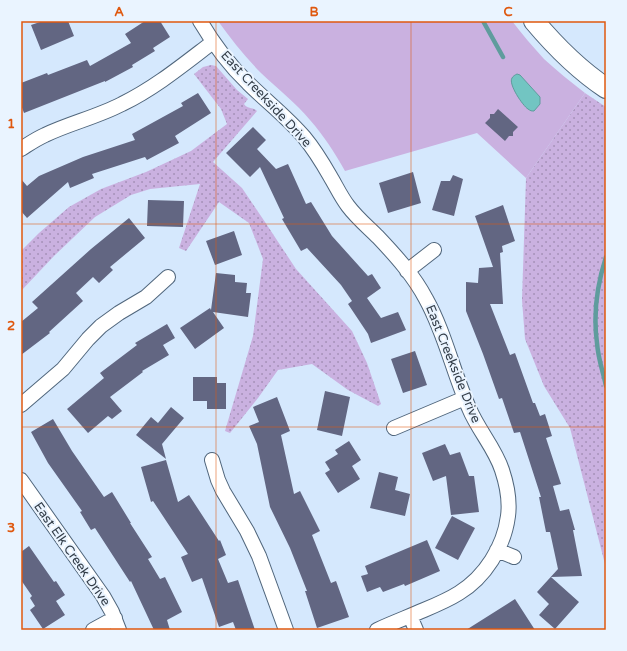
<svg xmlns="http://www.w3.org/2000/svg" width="627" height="651" font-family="'Varela Round',sans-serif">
  <defs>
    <pattern id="grass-dots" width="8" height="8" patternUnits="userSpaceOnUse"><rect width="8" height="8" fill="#cab1e0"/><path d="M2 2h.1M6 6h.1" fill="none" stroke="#a591b8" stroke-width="1.8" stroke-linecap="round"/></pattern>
  </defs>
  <rect width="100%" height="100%" fill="#d5e8fd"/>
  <path fill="url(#grass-dots)" d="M 211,65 L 216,66 L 237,90 L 248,99 L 244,104 C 247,109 253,107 257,111 L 213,162 L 242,188 L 265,222 L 296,269 L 352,331 L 367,363 L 381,404 L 378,406 L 348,390 L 312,364 L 278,370 L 258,398 L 230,433 L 225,431 L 253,336 L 263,259 L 249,223 L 219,202 L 186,251 L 179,248 L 200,184 L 150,189 L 131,195 L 95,217 L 54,256 L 21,291 L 21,251 L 39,233 L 69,207 L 101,189 L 146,172 L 191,151 L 227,124 L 221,109 L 194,74 L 203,67 Z
    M 585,93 L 606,107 L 606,568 L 570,428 L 544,386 L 525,339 L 522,300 L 526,178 Z"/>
  <path fill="#cab1e0" d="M 218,21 L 512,21 C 522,34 533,47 544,59 C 557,71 571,82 585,93 L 526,178 L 477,133 L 345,171 C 335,153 324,136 310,120 C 296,103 278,89 261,73 C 245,57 231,39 218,21 Z"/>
  <path fill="#72c5c2" stroke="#5f9c9d" d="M 517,74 L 520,75 L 540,97 L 540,104 L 534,111 C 531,111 531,111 528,109 C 523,106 508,84 512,78 C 513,76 515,75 517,74 Z"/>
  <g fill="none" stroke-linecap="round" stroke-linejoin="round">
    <path stroke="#5f9c9d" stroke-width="4.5" d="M 483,21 L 503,57
      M 606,257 C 597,285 593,314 597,343 C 598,358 603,372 606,386"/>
  </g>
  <path fill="#626682" d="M 43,21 L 68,21 L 74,36 L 41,50 L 31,25 Z
    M 145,21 L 160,21 L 170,37 L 153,48 L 155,51 L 132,65 L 133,67 L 105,82 L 105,81 L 24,113 L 21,105 L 21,83 L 47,73 L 48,75 L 87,60 L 90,66 L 131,43 L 125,34 Z
    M 198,93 L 211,113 L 175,136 L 179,143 L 147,160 L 145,157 L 92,174 L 94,178 L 70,188 L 68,182 L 27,218 L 21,211 L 21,179 L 27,186 L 39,176 L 83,157 L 135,140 L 132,134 L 183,106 L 181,103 Z
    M 498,109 L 518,127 L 513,132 L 513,136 L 509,136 L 505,141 L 485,123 L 490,118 L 490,114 L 494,114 Z
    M 253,127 L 266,140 L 257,149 L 276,169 L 288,164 L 306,204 L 311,202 L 332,236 L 368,276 L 372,274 L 381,288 L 367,298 L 381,318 L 398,312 L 406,330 L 371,343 L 368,334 L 348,304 L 352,301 L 341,285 L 307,248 L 301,251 L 282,219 L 284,218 L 260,167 L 250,177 L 226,153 Z
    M 413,172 L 421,203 L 388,213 L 379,183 Z
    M 453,175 L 463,179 L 454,216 L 432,210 L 441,181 L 450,181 Z
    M 148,200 L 184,201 L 183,227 L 147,226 Z
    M 503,205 L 515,241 L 502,246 L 503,252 L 500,253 L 503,304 L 490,304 L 510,355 L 515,353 L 533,403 L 535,403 L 540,416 L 545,414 L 552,436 L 546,438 L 561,484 L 553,486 L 560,511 L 569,509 L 575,530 L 573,530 L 582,576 L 551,577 L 579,602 L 555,629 L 539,615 L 549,604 L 537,592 L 558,569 L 550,532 L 546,532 L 539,497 L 541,497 L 520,432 L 514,433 L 502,398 L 499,399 L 483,354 L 466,311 L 466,282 L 478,283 L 479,268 L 493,267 L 475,216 Z
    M 129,218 L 145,238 L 110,267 L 113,270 L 99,283 L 93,277 L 76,293 L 83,301 L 49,332 L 50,333 L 21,355 L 21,322 L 38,308 L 32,302 L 91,249 Z
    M 234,231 L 242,255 L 215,265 L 206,241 Z
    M 216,273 L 235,275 L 235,282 L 247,283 L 246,293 L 251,293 L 248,317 L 213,312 L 224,328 L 195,349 L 180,328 L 210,308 L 211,310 Z
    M 167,324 L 175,338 L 163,345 L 169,355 L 142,371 L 143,372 L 110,397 L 122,411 L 112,419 L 108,416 L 88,433 L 67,409 L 104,378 L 100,373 L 137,345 L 135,343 Z
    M 415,351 L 427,385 L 403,393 L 391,359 Z
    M 193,377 L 217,377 L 217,383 L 226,383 L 226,409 L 207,409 L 207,401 L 193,401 Z
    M 325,391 L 350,397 L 342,436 L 317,430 Z
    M 277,397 L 290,431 L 281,435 L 294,494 L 300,491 L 320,531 L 312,535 L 331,583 L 336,581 L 349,617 L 317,628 L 305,591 L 307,591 L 290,548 L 270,507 L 257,444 L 249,426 L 259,422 L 253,407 Z
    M 171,407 L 184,418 L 162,444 L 166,459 L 136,435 L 151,417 L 158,423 Z
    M 53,419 L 72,451 L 104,497 L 112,492 L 131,523 L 130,523 L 152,557 L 148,559 L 160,579 L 165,577 L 182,612 L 167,620 L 170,630 L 154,630 L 131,581 L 130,582 L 95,528 L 91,530 L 80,512 L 82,511 L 48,463 L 31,432 Z
    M 349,441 L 361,460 L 352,466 L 360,479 L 338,493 L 325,473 L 330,470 L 325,462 L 338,454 L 335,450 Z
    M 445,444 L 450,455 L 460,452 L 469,476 L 474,476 L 479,512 L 451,515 L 446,476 L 433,481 L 422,453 Z
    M 166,460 L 178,502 L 189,495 L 219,541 L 220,540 L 226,555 L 218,559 L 228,583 L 238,580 L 255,630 L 236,630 L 233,622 L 219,627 L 202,578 L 192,582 L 181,557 L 188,554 L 153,501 L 151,502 L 141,467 Z
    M 379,472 L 398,477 L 395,490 L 410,494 L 405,516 L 370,508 Z
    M 452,516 L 475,528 L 458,560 L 435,548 Z
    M 427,540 L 440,571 L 405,586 L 404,584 L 383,592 L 380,587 L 367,592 L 361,576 L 368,574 L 365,566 Z
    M 29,546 L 54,582 L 56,581 L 65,595 L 56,601 L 65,615 L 43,629 L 30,610 L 35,606 L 30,598 L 32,596 L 21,580 L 21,552 Z
    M 515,599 L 535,630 L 466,630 Z"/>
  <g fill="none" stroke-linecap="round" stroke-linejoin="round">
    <defs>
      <path id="street" d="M 200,21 C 213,43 229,65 248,83 C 266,101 287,117 304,137 C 314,149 322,162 330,176 C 336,186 341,197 348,206 C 357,218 368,227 378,237 C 396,256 414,276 426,299 C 445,333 453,372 469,408 C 478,430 495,448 502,470 C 507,485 510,501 508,516 C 504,547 485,577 459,593 C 448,600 436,605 424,610 C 408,617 392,623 377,630
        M 21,149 C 29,144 36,139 45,135 C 70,123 97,117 122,104 C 155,88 184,64 213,42
        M 407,271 L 434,250
        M 21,405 L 63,369 L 88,339 L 101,326 L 119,313 L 146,297 L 168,277
        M 394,428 L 465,398
        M 212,460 L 218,480 L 223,491 L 247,531 L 259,556 L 286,630
        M 21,480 L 103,596 L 112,612 L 119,630
        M 497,550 L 514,557
        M 410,616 L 416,630
        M 93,630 L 115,618"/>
      <path id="secondary" d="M 534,21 C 555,46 579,70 606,88"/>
    </defs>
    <use href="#street" stroke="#50667c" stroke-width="16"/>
    <use href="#secondary" stroke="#50667c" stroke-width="22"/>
    <use href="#street" stroke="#fff" stroke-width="14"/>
    <use href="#secondary" stroke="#fff" stroke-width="20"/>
  </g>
  <path fill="none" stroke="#df580f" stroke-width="1" stroke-opacity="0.55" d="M 216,21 L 216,630M 411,21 L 411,630M 21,224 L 606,224M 21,427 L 606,427"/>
  <g text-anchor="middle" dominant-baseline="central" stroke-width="4" stroke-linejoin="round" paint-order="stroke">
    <g font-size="13" fill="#333d48" stroke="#eaf4ff">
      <text transform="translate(266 99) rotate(47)">East Creekside Drive</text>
      <text transform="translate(453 364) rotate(68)">East Creekside Drive</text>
      <text transform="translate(72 554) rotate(55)">East Elk Creek Drive</text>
    </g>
  </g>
  <rect width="627" height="651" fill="none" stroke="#eaf4ff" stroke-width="44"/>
  <rect x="22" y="22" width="583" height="607" fill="none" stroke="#df580f" stroke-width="1.5"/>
  <g font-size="13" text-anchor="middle" font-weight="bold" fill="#df580f">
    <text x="119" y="16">A</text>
    <text x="314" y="16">B</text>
    <text x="508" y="16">C</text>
    <text x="11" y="128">1</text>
    <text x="11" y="330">2</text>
    <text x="11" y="532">3</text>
  </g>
</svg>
